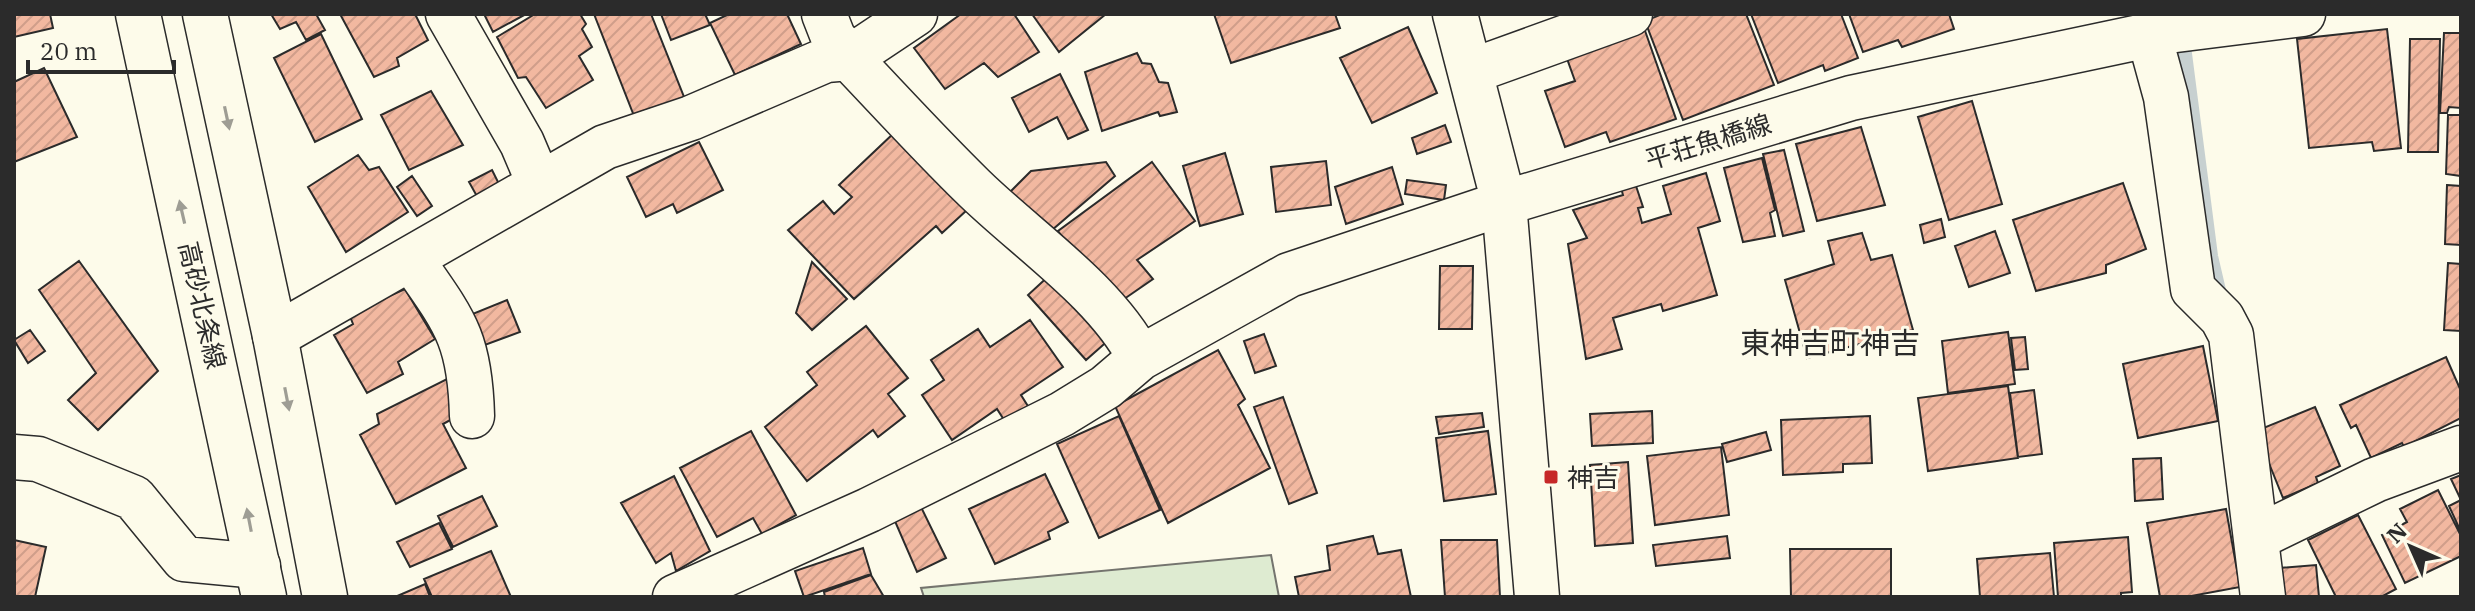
<svg xmlns="http://www.w3.org/2000/svg" width="2475" height="611" font-family="'IBM Plex Serif','Noto Sans JP',serif">
  <defs>
    <pattern id="building-hatch" width="6" height="6" patternUnits="userSpaceOnUse" patternTransform="scale(2)"><rect width="6" height="6" fill="#f2b8a0"/><path d="M-1 1l2-2M0 6l6-6M5 7l2-2" fill="none" stroke="#d09e8a"/></pattern>
  </defs>
  <rect width="100%" height="100%" fill="#fdfbea"/>
  <path fill="#deebd1" stroke="#74746e" stroke-width="2" d="M 1271,555 L 1279,597 L 924,597 L 921,588 Z"/>
  <g fill="none" stroke-linecap="round" stroke-linejoin="round">
    <path stroke="#c7d0d0" stroke-width="14" d="M 2184,46 L 2211,256 L 2221,299"/>
  </g>
  <path fill="url(#building-hatch)" stroke="#2b2b2b" stroke-width="2" d="M 14,14 L 50,14 L 53,28 L 14,37 Z
    M 271,14 L 316,14 L 325,30 L 306,40 L 296,22 L 280,29 Z
    M 340,14 L 415,14 L 428,40 L 397,58 L 399,66 L 374,77 Z
    M 484,14 L 526,14 L 493,32 Z
    M 535,14 L 580,14 L 586,24 L 582,29 L 592,47 L 579,56 L 593,80 L 546,108 L 526,77 L 518,78 L 497,37 Z
    M 594,14 L 651,14 L 686,102 L 636,121 Z
    M 661,14 L 705,14 L 710,25 L 671,40 Z
    M 729,14 L 787,14 L 801,44 L 735,75 L 710,23 Z
    M 961,14 L 1014,14 L 1039,52 L 998,77 L 984,63 L 945,89 L 914,48 Z
    M 1032,14 L 1106,14 L 1059,52 Z
    M 1214,14 L 1335,14 L 1340,28 L 1231,63 Z
    M 1662,14 L 1746,14 L 1774,85 L 1683,120 L 1645,21 Z
    M 1751,14 L 1841,14 L 1858,58 L 1825,71 L 1823,65 L 1778,83 Z
    M 1849,14 L 1949,14 L 1954,29 L 1902,47 L 1898,40 L 1863,52 Z
    M 1643,25 L 1676,119 L 1610,142 L 1606,132 L 1565,147 L 1545,91 L 1575,81 L 1565,53 Z
    M 1408,27 L 1437,93 L 1372,123 L 1340,58 Z
    M 2387,29 L 2401,148 L 2374,151 L 2372,142 L 2309,148 L 2297,39 Z
    M 2444,33 L 2461,33 L 2461,108 L 2449,107 L 2447,113 L 2440,113 Z
    M 321,34 L 362,119 L 315,142 L 274,58 Z
    M 2410,39 L 2440,39 L 2438,152 L 2408,152 Z
    M 1137,53 L 1142,63 L 1151,64 L 1159,82 L 1168,83 L 1177,112 L 1160,116 L 1158,112 L 1102,131 L 1085,72 Z
    M 44,68 L 77,137 L 14,162 L 14,82 Z
    M 1060,74 L 1088,130 L 1068,139 L 1057,117 L 1029,132 L 1012,98 Z
    M 431,91 L 463,145 L 409,170 L 381,115 Z
    M 1972,101 L 2002,204 L 1949,220 L 1918,117 Z
    M 2448,115 L 2461,115 L 2461,176 L 2446,174 Z
    M 1445,125 L 1451,142 L 1417,154 L 1412,138 Z
    M 1861,127 L 1885,205 L 1817,221 L 1796,144 Z
    M 895,132 L 966,211 L 942,233 L 936,226 L 854,299 L 788,230 L 823,201 L 834,214 L 852,197 L 839,185 Z
    M 699,142 L 723,190 L 677,213 L 673,204 L 646,217 L 627,177 Z
    M 1784,150 L 1804,231 L 1783,236 L 1763,154 Z
    M 1225,153 L 1243,214 L 1200,226 L 1183,166 Z
    M 358,155 L 369,170 L 379,167 L 408,212 L 346,252 L 308,187 Z
    M 1762,158 L 1775,210 L 1770,213 L 1775,236 L 1743,242 L 1724,168 Z
    M 1326,161 L 1331,205 L 1276,212 L 1271,167 Z
    M 1106,162 L 1115,176 L 1045,236 L 1009,193 L 1031,171 Z
    M 1152,162 L 1195,221 L 1137,260 L 1153,279 L 1114,306 L 1058,231 Z
    M 1392,167 L 1403,204 L 1346,224 L 1335,187 Z
    M 492,170 L 501,188 L 479,200 L 469,182 Z
    M 1706,173 L 1720,221 L 1698,228 L 1717,295 L 1663,311 L 1661,304 L 1613,318 L 1622,349 L 1586,359 L 1568,244 L 1587,238 L 1573,210 L 1623,195 L 1621,188 L 1635,183 L 1643,207 L 1638,208 L 1642,223 L 1671,214 L 1663,186 Z
    M 412,176 L 432,206 L 417,216 L 397,187 Z
    M 1407,180 L 1446,185 L 1444,200 L 1405,194 Z
    M 2123,183 L 2146,249 L 2106,265 L 2106,273 L 2036,291 L 2013,220 Z
    M 2447,185 L 2461,186 L 2461,245 L 2445,244 Z
    M 1941,219 L 1945,237 L 1924,243 L 1920,225 Z
    M 1995,231 L 2010,273 L 1969,287 L 1955,246 Z
    M 1862,233 L 1871,260 L 1892,255 L 1913,330 L 1807,358 L 1785,280 L 1834,264 L 1828,241 Z
    M 79,261 L 158,371 L 98,430 L 68,400 L 96,373 L 39,290 Z
    M 812,262 L 847,299 L 812,330 L 796,313 Z
    M 2448,263 L 2461,264 L 2461,331 L 2444,330 Z
    M 1440,266 L 1473,266 L 1472,329 L 1439,329 Z
    M 1052,273 L 1111,338 L 1086,360 L 1028,295 Z
    M 405,289 L 435,339 L 398,362 L 403,374 L 367,393 L 334,335 L 353,324 L 349,314 Z
    M 507,300 L 520,332 L 482,346 L 470,315 Z
    M 1030,320 L 1063,367 L 1021,395 L 1031,411 L 1008,426 L 997,409 L 952,440 L 922,395 L 944,380 L 931,360 L 978,329 L 990,347 Z
    M 866,326 L 908,378 L 888,394 L 905,416 L 878,437 L 873,430 L 807,481 L 765,427 L 817,385 L 807,372 Z
    M 30,330 L 45,351 L 28,363 L 14,340 Z
    M 2008,332 L 2015,384 L 1948,393 L 1942,341 Z
    M 1264,334 L 1276,366 L 1255,373 L 1244,341 Z
    M 2025,337 L 2028,369 L 2015,370 L 2011,338 Z
    M 2203,346 L 2218,421 L 2138,438 L 2123,364 Z
    M 1218,350 L 1245,399 L 1238,405 L 1270,468 L 1168,523 L 1115,406 Z
    M 2446,357 L 2461,391 L 2461,418 L 2404,447 L 2402,443 L 2371,458 L 2356,425 L 2351,428 L 2340,405 Z
    M 447,379 L 463,413 L 443,424 L 466,468 L 396,504 L 360,435 L 379,424 L 377,414 Z
    M 2008,386 L 2018,458 L 1928,471 L 1918,398 Z
    M 2034,390 L 2042,454 L 2018,457 L 2010,393 Z
    M 1283,397 L 1317,493 L 1289,504 L 1254,407 Z
    M 2315,407 L 2340,466 L 2316,477 L 2318,483 L 2283,498 L 2256,431 Z
    M 1652,411 L 1653,443 L 1592,446 L 1590,414 Z
    M 1482,413 L 1484,427 L 1439,434 L 1436,417 Z
    M 1119,416 L 1160,510 L 1099,538 L 1057,444 Z
    M 1870,416 L 1872,463 L 1843,464 L 1843,472 L 1783,475 L 1781,420 Z
    M 751,431 L 796,515 L 762,534 L 753,518 L 717,537 L 680,468 Z
    M 1488,431 L 1496,494 L 1444,501 L 1436,438 Z
    M 1766,432 L 1771,450 L 1727,462 L 1722,444 Z
    M 1721,447 L 1729,515 L 1655,525 L 1647,456 Z
    M 2161,458 L 2163,499 L 2135,501 L 2133,459 Z
    M 1628,462 L 1633,543 L 1595,546 L 1590,465 Z
    M 1045,474 L 1068,522 L 1048,532 L 1050,539 L 995,564 L 969,509 Z
    M 2461,475 L 2461,532 L 2449,506 L 2461,500 L 2451,479 Z
    M 674,476 L 710,551 L 676,571 L 671,553 L 656,563 L 621,503 Z
    M 2438,490 L 2461,536 L 2461,556 L 2405,583 L 2382,535 L 2407,522 L 2400,509 Z
    M 482,496 L 497,526 L 453,547 L 438,516 Z
    M 920,505 L 946,558 L 917,572 L 894,519 Z
    M 2226,509 L 2240,587 L 2186,597 L 2160,597 L 2147,523 Z
    M 2358,515 L 2396,589 L 2381,597 L 2336,597 L 2308,540 Z
    M 439,523 L 452,549 L 410,567 L 397,542 Z
    M 1373,536 L 1378,554 L 1401,550 L 1411,597 L 1299,597 L 1295,577 L 1330,570 L 1327,546 Z
    M 1727,536 L 1730,558 L 1656,566 L 1653,545 Z
    M 2128,537 L 2132,592 L 2121,593 L 2121,597 L 2058,597 L 2054,543 Z
    M 14,540 L 46,547 L 35,597 L 14,597 Z
    M 1441,540 L 1497,540 L 1500,597 L 1445,597 Z
    M 863,548 L 871,574 L 804,597 L 795,571 Z
    M 1790,549 L 1891,549 L 1891,597 L 1791,597 Z
    M 491,551 L 511,597 L 432,597 L 424,579 Z
    M 2050,553 L 2054,597 L 1980,597 L 1977,559 Z
    M 2316,565 L 2319,597 L 2282,597 L 2279,568 Z
    M 871,575 L 884,597 L 825,597 L 824,592 Z
    M 425,584 L 430,597 L 395,597 Z"/>
  <g fill="none" stroke-linecap="round" stroke-linejoin="round">
    <defs>
      <path id="minor" d="M 448,14 L 522,143 L 539,183
        M 824,14 L 833,37 L 849,58 C 890,101 930,145 973,187 C 1026,239 1106,292 1140,358
        M 2149,35 L 2166,97 L 2193,289 L 2222,318 L 2231,335 L 2263,597
        M 1472,71 L 1630,14
        M 411,259 C 454,321 470,337 472,416
        M 275,336 L 605,147 L 691,118 L 826,60 L 849,58 L 915,14
        M 14,457 L 38,459 L 134,498 L 184,559 L 258,566
        M 2258,537 L 2375,480 L 2461,448
        M 675,597 L 869,510 L 1062,414 L 1106,387 L 1140,358 L 1289,275 L 1504,203 L 1455,14"/>
      <path id="major" d="M 138,14 L 264,597
        M 205,14 L 275,336 L 325,597
        M 1537,597 L 1504,203 L 1851,98 L 2168,31 L 2303,14"/>
    </defs>
    <use href="#minor" stroke="#2b2b2b" stroke-width="47"/>
    <use href="#major" stroke="#2b2b2b" stroke-width="47"/>
    <use href="#minor" stroke="#fdfbea" stroke-width="44"/>
    <use href="#major" stroke="#fdfbea" stroke-width="44"/>
  </g>
  <defs><path id="oneway-solid" d="M-6-.8H1V-3.2L6.5 0L1 3.2V.8H-6Z" transform="scale(2)"/></defs>
  <g fill="#9e9d94">
    <use href="#oneway-solid" transform="translate(227 118) rotate(78)"/>
    <use href="#oneway-solid" transform="translate(182 212) rotate(-103)"/>
    <use href="#oneway-solid" transform="translate(287 399) rotate(79)"/>
    <use href="#oneway-solid" transform="translate(249 520) rotate(-101)"/>
  </g>
  <rect fill="#c62828" stroke="#fdfbea" stroke-width="3" x="1543" y="469" width="16" height="16" rx="4"/>
  <g text-anchor="middle" dominant-baseline="central" stroke-width="6" stroke-linejoin="round" paint-order="stroke">
    <g font-size="26" fill="#2b2b2b" stroke="#fdfbea">
      <text transform="translate(1708 141) rotate(-17)">平荘魚橋線</text>
      <text transform="translate(203 305) rotate(77)">高砂北条線</text>
    </g>
    <g font-size="26" fill="#2b2b2b" stroke="#fdfbea" text-anchor="start">
      <text x="1567" y="477">神吉</text>
    </g>
    <g font-size="30" fill="#2b2b2b" stroke="#fdfbea">
      <text x="1830" y="342">東神吉町神吉</text>
    </g>
  </g>
  <rect width="2475" height="611" fill="none" stroke="#2b2b2b" stroke-width="32"/>
  <g transform="translate(2411 547) rotate(315)" stroke="#fdfbea" stroke-width="6" paint-order="stroke">
  <path d="M0-6L14 30L0 20L-14 30Z" fill="#2b2b2b"/>
  <text y="-12" font-size="22" font-weight="bold" text-anchor="middle" fill="#2b2b2b">N</text>
  </g>
  <path d="M28 60v12h146v-12" fill="none" stroke="#2b2b2b" stroke-width="4"/>
  <text x="40" y="60" font-size="24" fill="#2b2b2b" stroke="#fdfbea" stroke-width="6" paint-order="stroke">20 m</text>
</svg>
